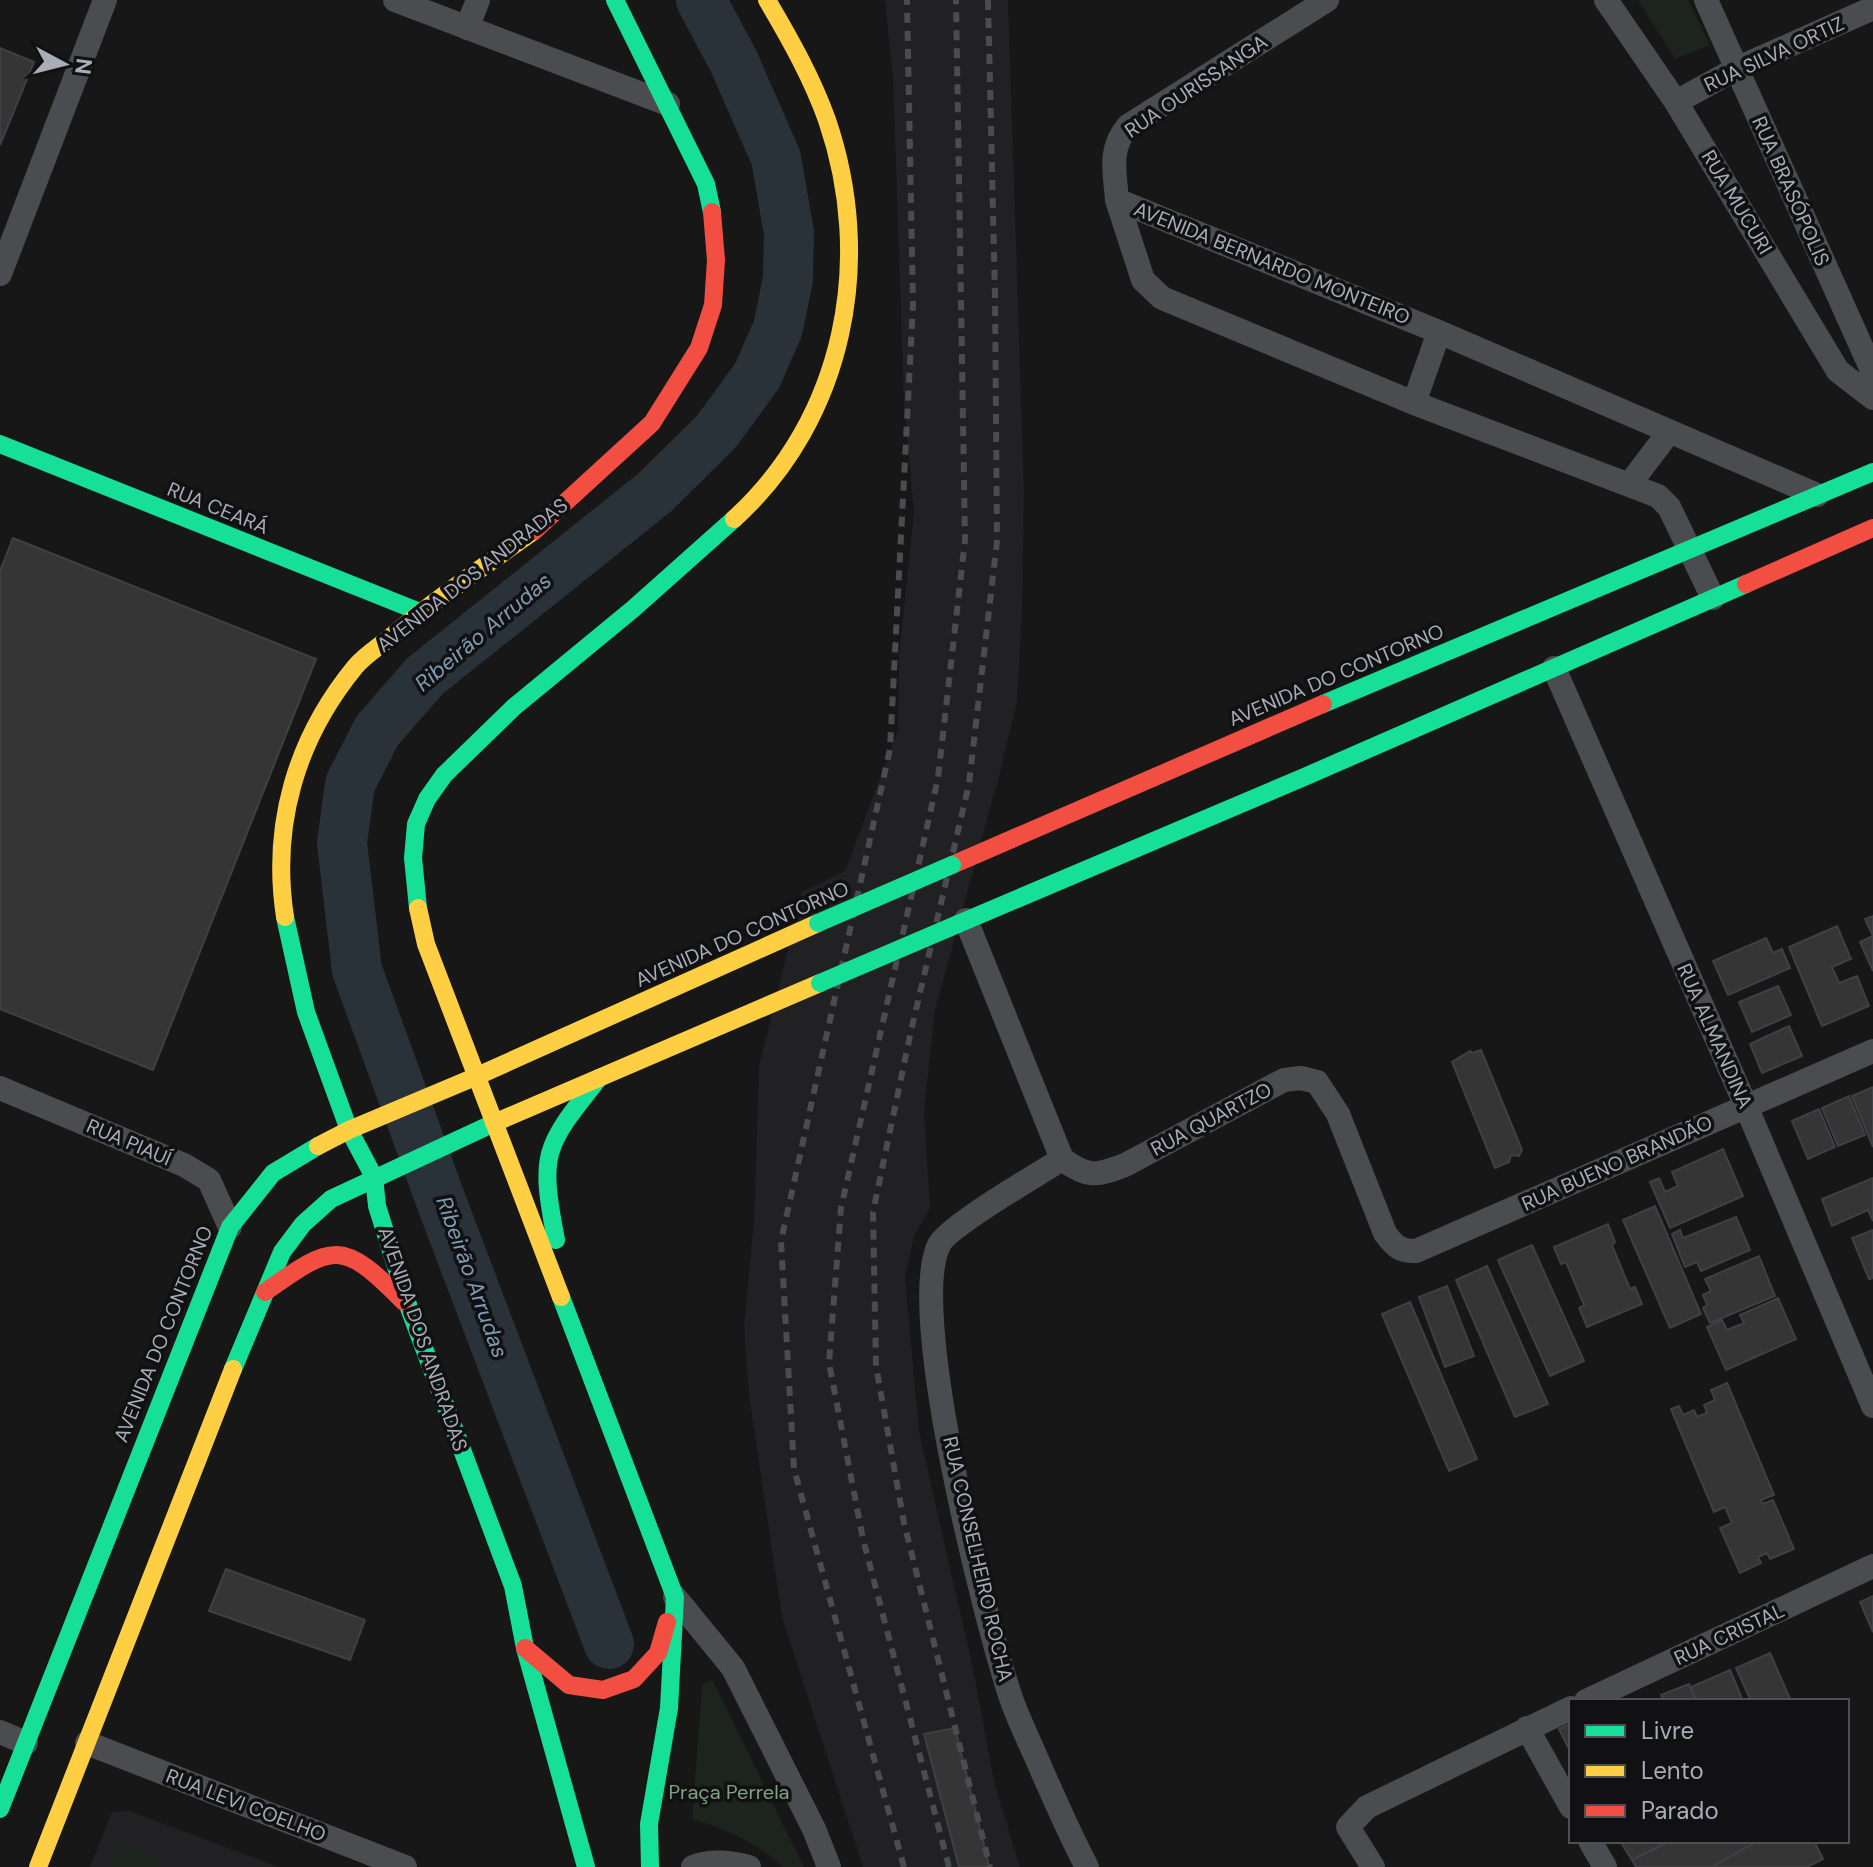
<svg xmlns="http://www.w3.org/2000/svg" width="1873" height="1867" font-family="'DM Sans',sans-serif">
  <rect width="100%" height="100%" fill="#171717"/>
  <path fill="#212123" d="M 885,0 L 1008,0 L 1024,489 L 1022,614 L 1017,702 L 999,776 L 935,1010 L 924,1111 L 930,1207 L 914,1237 L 905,1276 L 919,1432 L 972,1664 L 995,1786 L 1020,1867 L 863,1867 L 782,1617 L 749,1395 L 744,1326 L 754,1220 L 759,1067 L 802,892 L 845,871 L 898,730 L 899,656 L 914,512 L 904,403 L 893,79 Z
    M 130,1811 L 279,1867 L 90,1867 L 112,1812 Z"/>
  <path fill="#1d241e" d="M 1638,0 L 1688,0 L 1710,45 L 1675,59 Z
    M 712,1679 L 804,1867 L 783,1867 C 756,1843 727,1828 692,1819 L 702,1685 Z
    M 118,1842 L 162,1860 L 159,1867 L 108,1867 Z"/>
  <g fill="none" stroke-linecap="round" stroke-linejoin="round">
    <path stroke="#2a3239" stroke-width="50" d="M 609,1644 L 441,1201 L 357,970 L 342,843 L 350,784 L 377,731 L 425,676 L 654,493 L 716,432 L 757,376 L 778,328 L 788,279 L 789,233 L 776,158 L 734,62 L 701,0"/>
  </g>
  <path fill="#353536" stroke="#3f4043" stroke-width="2" d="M 0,48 L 34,62 L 0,145 Z
    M 13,538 L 316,659 L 153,1070 L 0,1009 L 0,571 Z
    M 1873,916 L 1873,971 L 1860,942 L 1873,936 L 1865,919 Z
    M 1837,926 L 1851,959 L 1832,967 L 1839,983 L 1857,976 L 1869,1006 L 1822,1026 L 1789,947 Z
    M 1766,938 L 1773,953 L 1782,949 L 1790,968 L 1728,995 L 1713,961 Z
    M 1778,986 L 1791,1015 L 1752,1032 L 1739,1002 Z
    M 1789,1026 L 1802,1056 L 1762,1073 L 1750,1044 Z
    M 1481,1050 L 1522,1150 L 1519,1156 L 1511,1155 L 1509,1162 L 1495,1168 L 1452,1062 L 1470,1051 L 1472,1053 Z
    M 1873,1087 L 1873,1147 L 1852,1096 Z
    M 1849,1096 L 1865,1135 L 1838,1146 L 1822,1108 Z
    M 1819,1109 L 1835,1147 L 1808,1159 L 1792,1121 Z
    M 1723,1149 L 1743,1196 L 1670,1228 L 1650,1182 L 1659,1178 L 1665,1192 L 1678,1186 L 1672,1172 Z
    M 1873,1178 L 1873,1221 L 1868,1210 L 1832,1226 L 1822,1199 Z
    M 1655,1206 L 1701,1314 L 1670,1328 L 1623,1220 Z
    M 1736,1217 L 1750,1250 L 1701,1271 L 1697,1262 L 1685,1267 L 1672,1234 L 1680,1230 L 1683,1238 Z
    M 1608,1224 L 1615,1242 L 1612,1245 L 1630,1289 L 1635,1287 L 1642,1304 L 1587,1327 L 1579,1308 L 1584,1305 L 1566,1262 L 1561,1264 L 1554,1247 Z
    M 1873,1230 L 1873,1278 L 1869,1279 L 1852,1238 Z
    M 1532,1245 L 1584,1361 L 1550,1376 L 1498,1260 Z
    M 1759,1256 L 1775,1296 L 1710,1323 L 1703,1308 L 1707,1305 L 1703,1295 L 1711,1291 L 1705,1279 Z
    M 1487,1266 L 1548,1404 L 1515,1417 L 1456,1280 Z
    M 1447,1286 L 1474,1356 L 1445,1367 L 1419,1297 Z
    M 1778,1298 L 1796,1339 L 1726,1370 L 1707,1327 L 1722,1320 L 1727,1330 L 1744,1323 L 1740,1315 Z
    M 1410,1302 L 1477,1459 L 1449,1471 L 1382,1314 Z
    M 1727,1383 L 1774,1495 L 1761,1500 L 1763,1504 L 1773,1500 L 1794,1549 L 1770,1559 L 1767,1553 L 1758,1557 L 1761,1563 L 1740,1573 L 1720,1528 L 1732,1523 L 1725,1507 L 1714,1512 L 1671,1409 L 1679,1406 L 1683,1415 L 1694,1410 L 1697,1417 L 1707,1413 L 1704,1405 L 1715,1400 L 1711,1390 Z
    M 226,1569 L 365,1620 L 350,1660 L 209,1611 Z
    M 1873,1596 L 1873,1632 L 1860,1602 Z
    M 1770,1653 L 1791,1701 L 1751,1701 L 1736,1668 Z
    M 1730,1670 L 1743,1701 L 1697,1701 L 1691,1687 Z
    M 1689,1684 L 1696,1701 L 1664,1701 L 1661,1695 Z
    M 1571,1723 L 1571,1753 L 1559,1729 Z
    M 955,1728 L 985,1849 L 989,1867 L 959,1867 L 924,1734 Z
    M 1620,1841 L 1669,1841 L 1632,1860 Z
    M 1671,1841 L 1758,1841 L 1711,1867 L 1636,1867 L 1632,1860 Z
    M 1758,1841 L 1814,1841 L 1823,1859 L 1807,1867 L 1711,1867 Z"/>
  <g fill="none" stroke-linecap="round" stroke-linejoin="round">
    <path stroke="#4b4c50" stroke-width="24" d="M 395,0 L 668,104
      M 1606,0 L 1676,102 L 1838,371 L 1873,398
      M 1706,0 L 1871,368 L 1873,382
      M 467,28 L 478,0
      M 1676,102 L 1736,69 L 1873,8
      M 1117,200 C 1115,172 1108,149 1128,126 L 1327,0
      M 0,274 L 105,0
      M 1414,403 L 1439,332
      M 1629,485 L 1669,432
      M 1713,598 L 1669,507 L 1658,496 L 1414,403 L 1162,298 L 1143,280 L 1117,200 L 1439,332 L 1817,495
      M 1554,668 L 1746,1106 L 1873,1406
      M 966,920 L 1062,1159
      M 0,1088 L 184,1165 L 209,1180 L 230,1227
      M 1062,1159 C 1088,1178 1096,1176 1125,1165 L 1284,1080 L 1301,1078 L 1317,1082 L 1338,1114 L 1385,1233 C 1394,1246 1401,1252 1416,1251 L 1873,1051
      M 1062,1159 C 1039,1174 948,1226 939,1245 C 906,1310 986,1624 1012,1701 C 1019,1720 1028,1739 1036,1757 C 1052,1794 1068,1831 1087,1867
      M 675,1597 L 733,1668 L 814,1829 L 829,1867
      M 1586,1701 L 1873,1566
      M 1527,1728 L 1571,1807
      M 0,1732 L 26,1743
      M 87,1743 L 405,1867
      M 1590,1841 L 1605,1867
      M 693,1867 C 709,1860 732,1862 749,1867
      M 1373,1867 L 1348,1827 L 1367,1807 L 1571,1708"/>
    <path stroke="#16e098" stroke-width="18" d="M 615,0 L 706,184 L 712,212
      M 0,444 L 420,612
      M 1323,704 L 1873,472
      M 418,908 L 413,858 L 416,824 L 427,799 L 444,775 L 514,707 L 633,609 L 734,519
      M 285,917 L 306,1012 L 349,1130 L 374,1177 L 377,1206 L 409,1308 L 513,1586 L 525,1648 L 586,1867
      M 958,924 L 1302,778 L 1746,584
      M 556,1240 C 539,1152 544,1147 599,1078
      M 561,1297 L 675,1597 L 669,1708 L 649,1824 L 650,1867
      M 233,1369 L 282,1252 L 303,1224 L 331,1199 L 494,1123
      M 0,1809 L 230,1227 L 273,1173 L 318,1146"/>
    <path stroke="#ffcf43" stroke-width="18" d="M 734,519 C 845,418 875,260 827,120 C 812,78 790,39 767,0
      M 418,908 L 426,944 L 561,1297
      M 285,917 C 271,825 296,739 355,667 C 365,655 380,646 392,636 C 437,598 486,565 534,531
      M 475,1077 L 818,923
      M 494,1123 L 820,983
      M 318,1146 L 349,1130 L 475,1077
      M 38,1867 L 233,1369"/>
    <path stroke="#f24e42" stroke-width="18" d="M 534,531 L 652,423 L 699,348 L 713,305 L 716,260 L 712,212
      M 1746,584 L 1873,528
      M 952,865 L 1323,704
      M 265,1292 C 334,1243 342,1239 404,1302
      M 525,1648 L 569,1685 L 603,1690 L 634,1679 L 658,1653 L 667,1622"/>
    <path stroke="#4b4c4f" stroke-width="6" stroke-dasharray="10 8" stroke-linecap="butt" d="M 988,0 L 995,295 L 997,541 L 969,784 L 911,1031 L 873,1212 L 876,1366 L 904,1523 L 990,1867
      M 904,1867 L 794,1469 L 781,1241 L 890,749 L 913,305 L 907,0
      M 949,1867 L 863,1539 L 829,1363 L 841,1208 L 938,778 L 965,540 L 956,0"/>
    <path stroke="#16e098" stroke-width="18" d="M 818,923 L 952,865
      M 820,983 L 958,924"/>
  </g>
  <g text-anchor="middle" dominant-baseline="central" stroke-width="7" stroke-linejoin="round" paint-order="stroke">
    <g font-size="20" fill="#a8adb8" stroke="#111113">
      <text transform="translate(1774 54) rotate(-25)">RUA SILVA ORTIZ</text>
      <text transform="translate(1196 86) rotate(-34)">RUA OURISSANGA</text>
      <text transform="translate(1791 191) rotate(66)">RUA BRASÓPOLIS</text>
      <text transform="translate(1737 202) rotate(59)">RUA MUCURI</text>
      <text transform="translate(1272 263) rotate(22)">AVENIDA BERNARDO MONTEIRO</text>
      <text transform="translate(218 508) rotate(22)">RUA CEARÁ</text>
      <text transform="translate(472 575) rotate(-38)">AVENIDA DOS ANDRADAS</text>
      <text transform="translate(1336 675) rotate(-23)">AVENIDA DO CONTORNO</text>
      <text transform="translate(742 934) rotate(-24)">AVENIDA DO CONTORNO</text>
      <text transform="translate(1715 1036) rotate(66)">RUA ALMANDINA</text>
      <text transform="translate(1211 1119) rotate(-28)">RUA QUARTZO</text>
      <text transform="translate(129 1142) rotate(23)">RUA PIAUÍ</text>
      <text transform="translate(1617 1163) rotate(-24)">RUA BUENO BRANDÃO</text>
      <text transform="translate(163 1334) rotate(-68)">AVENIDA DO CONTORNO</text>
      <text transform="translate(423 1339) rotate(71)">AVENIDA DOS ANDRADAS</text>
      <text transform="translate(978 1559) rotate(77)">RUA CONSELHEIRO ROCHA</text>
      <text transform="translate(1729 1634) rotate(-25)">RUA CRISTAL</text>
      <text transform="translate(246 1805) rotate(21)">RUA LEVI COELHO</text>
    </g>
    <g font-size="20" fill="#7fa381" stroke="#111113">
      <text x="729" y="1792">Praça Perrela</text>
    </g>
    <g font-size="22" font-style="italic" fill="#7f9bb3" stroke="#111113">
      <text transform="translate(483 632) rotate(-40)">Ribeirão Arrudas</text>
      <text transform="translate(472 1277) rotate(70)">Ribeirão Arrudas</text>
    </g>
  </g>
  <rect x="1569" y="1699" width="280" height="144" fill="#111113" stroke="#4d4f55" stroke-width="2"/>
  <rect x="1585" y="1725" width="40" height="12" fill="#16e098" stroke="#4d4f55" stroke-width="2"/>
  <text x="1641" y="1739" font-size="24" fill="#a8adb8">Livre</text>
  <rect x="1585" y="1765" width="40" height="12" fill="#ffcf43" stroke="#4d4f55" stroke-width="2"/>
  <text x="1641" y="1779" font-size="24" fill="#a8adb8">Lento</text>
  <rect x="1585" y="1805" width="40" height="12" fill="#f24e42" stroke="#4d4f55" stroke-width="2"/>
  <text x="1641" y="1819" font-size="24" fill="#a8adb8">Parado</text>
  <g transform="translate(64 64) rotate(97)" stroke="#111113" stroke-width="6" paint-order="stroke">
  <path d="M0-6L14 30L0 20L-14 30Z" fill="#a8adb8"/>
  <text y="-12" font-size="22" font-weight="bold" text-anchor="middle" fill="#a8adb8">N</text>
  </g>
</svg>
